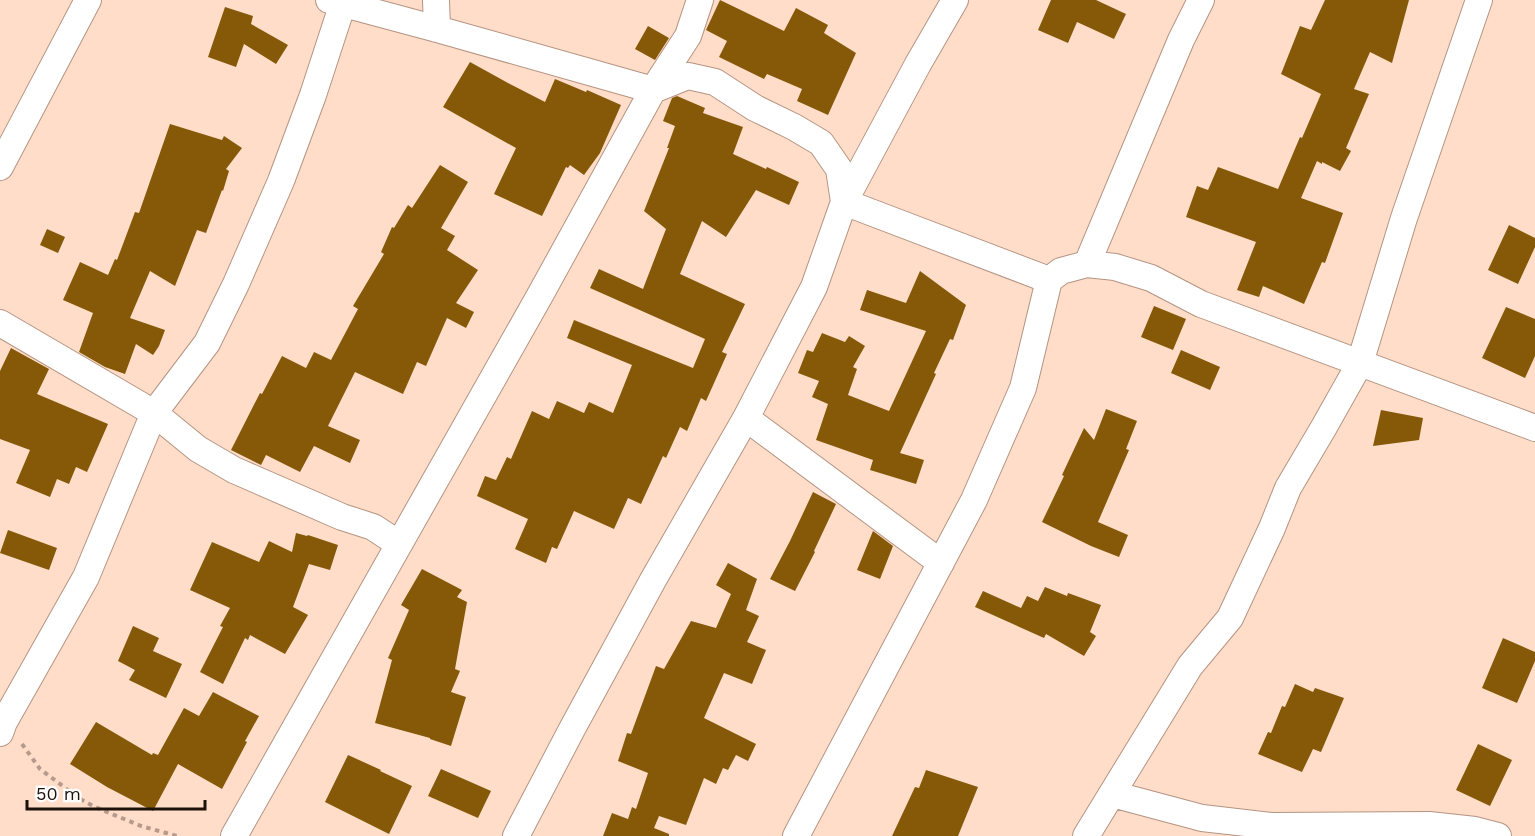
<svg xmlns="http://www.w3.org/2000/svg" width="1535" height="836" font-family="'Work Sans',sans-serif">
  <rect width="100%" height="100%" fill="#ffddc9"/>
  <path fill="#855908" d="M 720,0 L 784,31 L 796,8 L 828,25 L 824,33 L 856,53 L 828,115 L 797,101 L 802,89 L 767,74 L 764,79 L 719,57 L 727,41 L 706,30 Z
    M 1051,0 L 1096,0 L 1126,14 L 1114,39 L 1077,22 L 1068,43 L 1038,30 Z
    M 1325,0 L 1409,0 L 1392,63 L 1370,52 L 1354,89 L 1369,94 L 1346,148 L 1351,151 L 1340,171 L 1322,162 L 1322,164 L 1317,161 L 1301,198 L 1343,213 L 1325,263 L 1322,262 L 1304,304 L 1263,286 L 1259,297 L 1237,290 L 1256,242 L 1186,217 L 1197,186 L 1208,190 L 1218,167 L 1278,189 L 1300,137 L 1302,138 L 1321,94 L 1281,74 L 1300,26 L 1311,30 Z
    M 225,7 L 253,16 L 251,24 L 288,45 L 276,64 L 244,44 L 236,67 L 208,57 Z
    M 648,26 L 669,38 L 655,60 L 635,49 Z
    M 470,62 L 508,83 L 545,102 L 555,79 L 586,92 L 587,90 L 621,105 L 600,153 L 584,175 L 570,165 L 568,168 L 566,167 L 542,216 L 494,194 L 516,148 L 443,107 Z
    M 677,96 L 705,108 L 703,113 L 743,127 L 733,154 L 766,169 L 767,167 L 799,182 L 789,205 L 756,190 L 726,237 L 702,221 L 680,274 L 745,304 L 722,352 L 727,354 L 706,401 L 701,398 L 687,431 L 680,427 L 666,458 L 663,456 L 641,504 L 628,498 L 614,529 L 574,511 L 557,549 L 552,547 L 546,563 L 515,549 L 528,519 L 477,496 L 485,476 L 496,480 L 507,457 L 511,459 L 532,411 L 549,419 L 557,401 L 584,413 L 589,402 L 613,413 L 632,365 L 567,338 L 574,320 L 693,368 L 705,339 L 590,288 L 599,269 L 643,289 L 666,229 L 644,211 L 669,148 L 667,148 L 675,126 L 663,121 L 672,98 Z
    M 170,124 L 222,140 L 224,136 L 242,148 L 226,169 L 229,171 L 223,191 L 222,190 L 206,233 L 197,230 L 175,286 L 150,271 L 130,318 L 165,330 L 159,346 L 153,355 L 136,344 L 125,374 L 105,367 L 79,352 L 93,313 L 63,300 L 80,262 L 108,275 L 115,259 L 117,260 L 135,212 L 139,213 Z
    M 440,165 L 468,182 L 441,228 L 455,236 L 447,250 L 478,270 L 456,303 L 474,312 L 466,328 L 447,318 L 426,366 L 417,362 L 403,394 L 355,372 L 328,426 L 360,440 L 350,463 L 314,446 L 300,472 L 266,455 L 261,465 L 231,450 L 260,393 L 262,394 L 282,356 L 306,368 L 314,352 L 331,360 L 358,309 L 353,306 L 384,254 L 381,252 L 392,227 L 394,228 L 408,205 L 412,208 Z
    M 1509,225 L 1535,238 L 1535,247 L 1518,284 L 1488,270 Z
    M 47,229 L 65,237 L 58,253 L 40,245 Z
    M 920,271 L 966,305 L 953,340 L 950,339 L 934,373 L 936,374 L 900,453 L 924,460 L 916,484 L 870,470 L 873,460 L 816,440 L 828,404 L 812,397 L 819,381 L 798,373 L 807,350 L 813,352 L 822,333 L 845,342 L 849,336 L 865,346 L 853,367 L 857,369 L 848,395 L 889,411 L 926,331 L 860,310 L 867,290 L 906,303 Z
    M 1154,306 L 1186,319 L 1173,350 L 1141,337 Z
    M 1506,307 L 1535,319 L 1535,356 L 1525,378 L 1482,358 Z
    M 11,348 L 49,369 L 37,394 L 108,424 L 87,472 L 76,467 L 69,484 L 57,479 L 50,497 L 16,483 L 30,450 L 0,439 L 0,371 Z
    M 1181,350 L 1220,367 L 1210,390 L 1171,373 Z
    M 1106,409 L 1137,421 L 1126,449 L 1129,450 L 1098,522 L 1128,535 L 1119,557 L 1091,546 L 1042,522 L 1064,476 L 1062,475 L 1084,428 L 1094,440 Z
    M 1381,410 L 1423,418 L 1419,440 L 1373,446 Z
    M 813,492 L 836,504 L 814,551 L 815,552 L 795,591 L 770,579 L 790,541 Z
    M 8,530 L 57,548 L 49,570 L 0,553 Z
    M 873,531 L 893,546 L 880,579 L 857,570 Z
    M 296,533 L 307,536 L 308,535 L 338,545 L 330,570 L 309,564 L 293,607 L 308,615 L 285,654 L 250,635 L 248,640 L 245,638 L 223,684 L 200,672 L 223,627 L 220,626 L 230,608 L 190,590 L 212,542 L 259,562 L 269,541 L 292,552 Z
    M 728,563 L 757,579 L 746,610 L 759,616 L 747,642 L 766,650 L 752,684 L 724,673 L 704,718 L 756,744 L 748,761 L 736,755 L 728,770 L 723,768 L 716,784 L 704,778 L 686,825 L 659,816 L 654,828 L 669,834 L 669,836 L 603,836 L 612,813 L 628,819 L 632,807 L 636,809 L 648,773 L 618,761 L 627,733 L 631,734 L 656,666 L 664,669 L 691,621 L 716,628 L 731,594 L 716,585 Z
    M 422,569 L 462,590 L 457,597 L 467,602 L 455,669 L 460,671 L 451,692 L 466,697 L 451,746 L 430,739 L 430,738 L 375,723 L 392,660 L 388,658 L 409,610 L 401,605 Z
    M 1045,587 L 1067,596 L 1068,593 L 1101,605 L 1090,632 L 1096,636 L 1084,656 L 1046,634 L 1044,638 L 975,607 L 983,591 L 1021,608 L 1027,596 L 1038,601 Z
    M 133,626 L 159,638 L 153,651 L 182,664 L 166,698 L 129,680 L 135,670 L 118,661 Z
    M 1503,638 L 1535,652 L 1535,661 L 1517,703 L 1482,688 Z
    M 1295,684 L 1313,692 L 1315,688 L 1344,698 L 1321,752 L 1313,749 L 1302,772 L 1258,754 L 1268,732 L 1271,733 L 1282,706 L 1285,707 Z
    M 213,692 L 259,716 L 245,741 L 247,742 L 222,789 L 178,764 L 153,811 L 107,787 L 70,764 L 96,722 L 152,755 L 153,753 L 158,755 L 184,708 L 199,716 Z
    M 1478,744 L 1512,760 L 1490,806 L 1456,790 Z
    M 348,755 L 381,770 L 380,771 L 412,786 L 389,834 L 325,802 Z
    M 441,769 L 491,791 L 478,818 L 428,796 Z
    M 926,770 L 978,787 L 958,836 L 892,836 L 915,787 L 919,788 Z"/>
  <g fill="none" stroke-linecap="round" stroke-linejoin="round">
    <defs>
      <path id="minor" d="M 329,0 L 437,29 L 653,90 L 688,76 L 715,82 L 755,108 L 794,127 L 821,143 L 839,169 L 844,202 L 1049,280 L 1061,271 L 1087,264 L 1115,267 L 1151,278 L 1201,304 L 1535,428
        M 436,0 L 437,29
        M 0,167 L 88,0
        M 1087,264 L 1181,40 L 1201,0
        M 0,323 L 154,413 L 198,449 L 234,470 L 342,517 L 373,527 L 399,544
        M 746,418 L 941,563
        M 0,733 L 4,722 L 86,577 L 154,413 L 207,343 L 236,284 L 281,181 L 313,95 L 343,3
        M 1112,794 L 1202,818 L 1272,826 L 1429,825 L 1475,830 L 1498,836
        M 234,836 L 539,297 L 653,90 L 688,36 L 700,0
        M 516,836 L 572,729 L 653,580 L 746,418 L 814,287 L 844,202 L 918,64 L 955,0
        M 796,836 L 974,500 L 1023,388 L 1049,280
        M 1086,836 L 1190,666 L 1230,618 L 1272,528 L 1288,488 L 1324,427 L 1360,363 L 1404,218 L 1479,0"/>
    </defs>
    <use href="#minor" stroke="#b49482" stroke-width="28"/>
    <path stroke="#b69b8c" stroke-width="4" stroke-dasharray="4.5 4.5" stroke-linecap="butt" d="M 22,744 L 40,769 L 80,799 L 95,807 L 141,826 L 177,836"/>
    <use href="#minor" stroke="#fff" stroke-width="26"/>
  </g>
  <path d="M27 800v9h178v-9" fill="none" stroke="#1d120b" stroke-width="3"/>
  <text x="36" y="800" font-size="18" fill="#1d120b" stroke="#ffffff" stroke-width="4.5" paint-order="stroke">50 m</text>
</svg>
